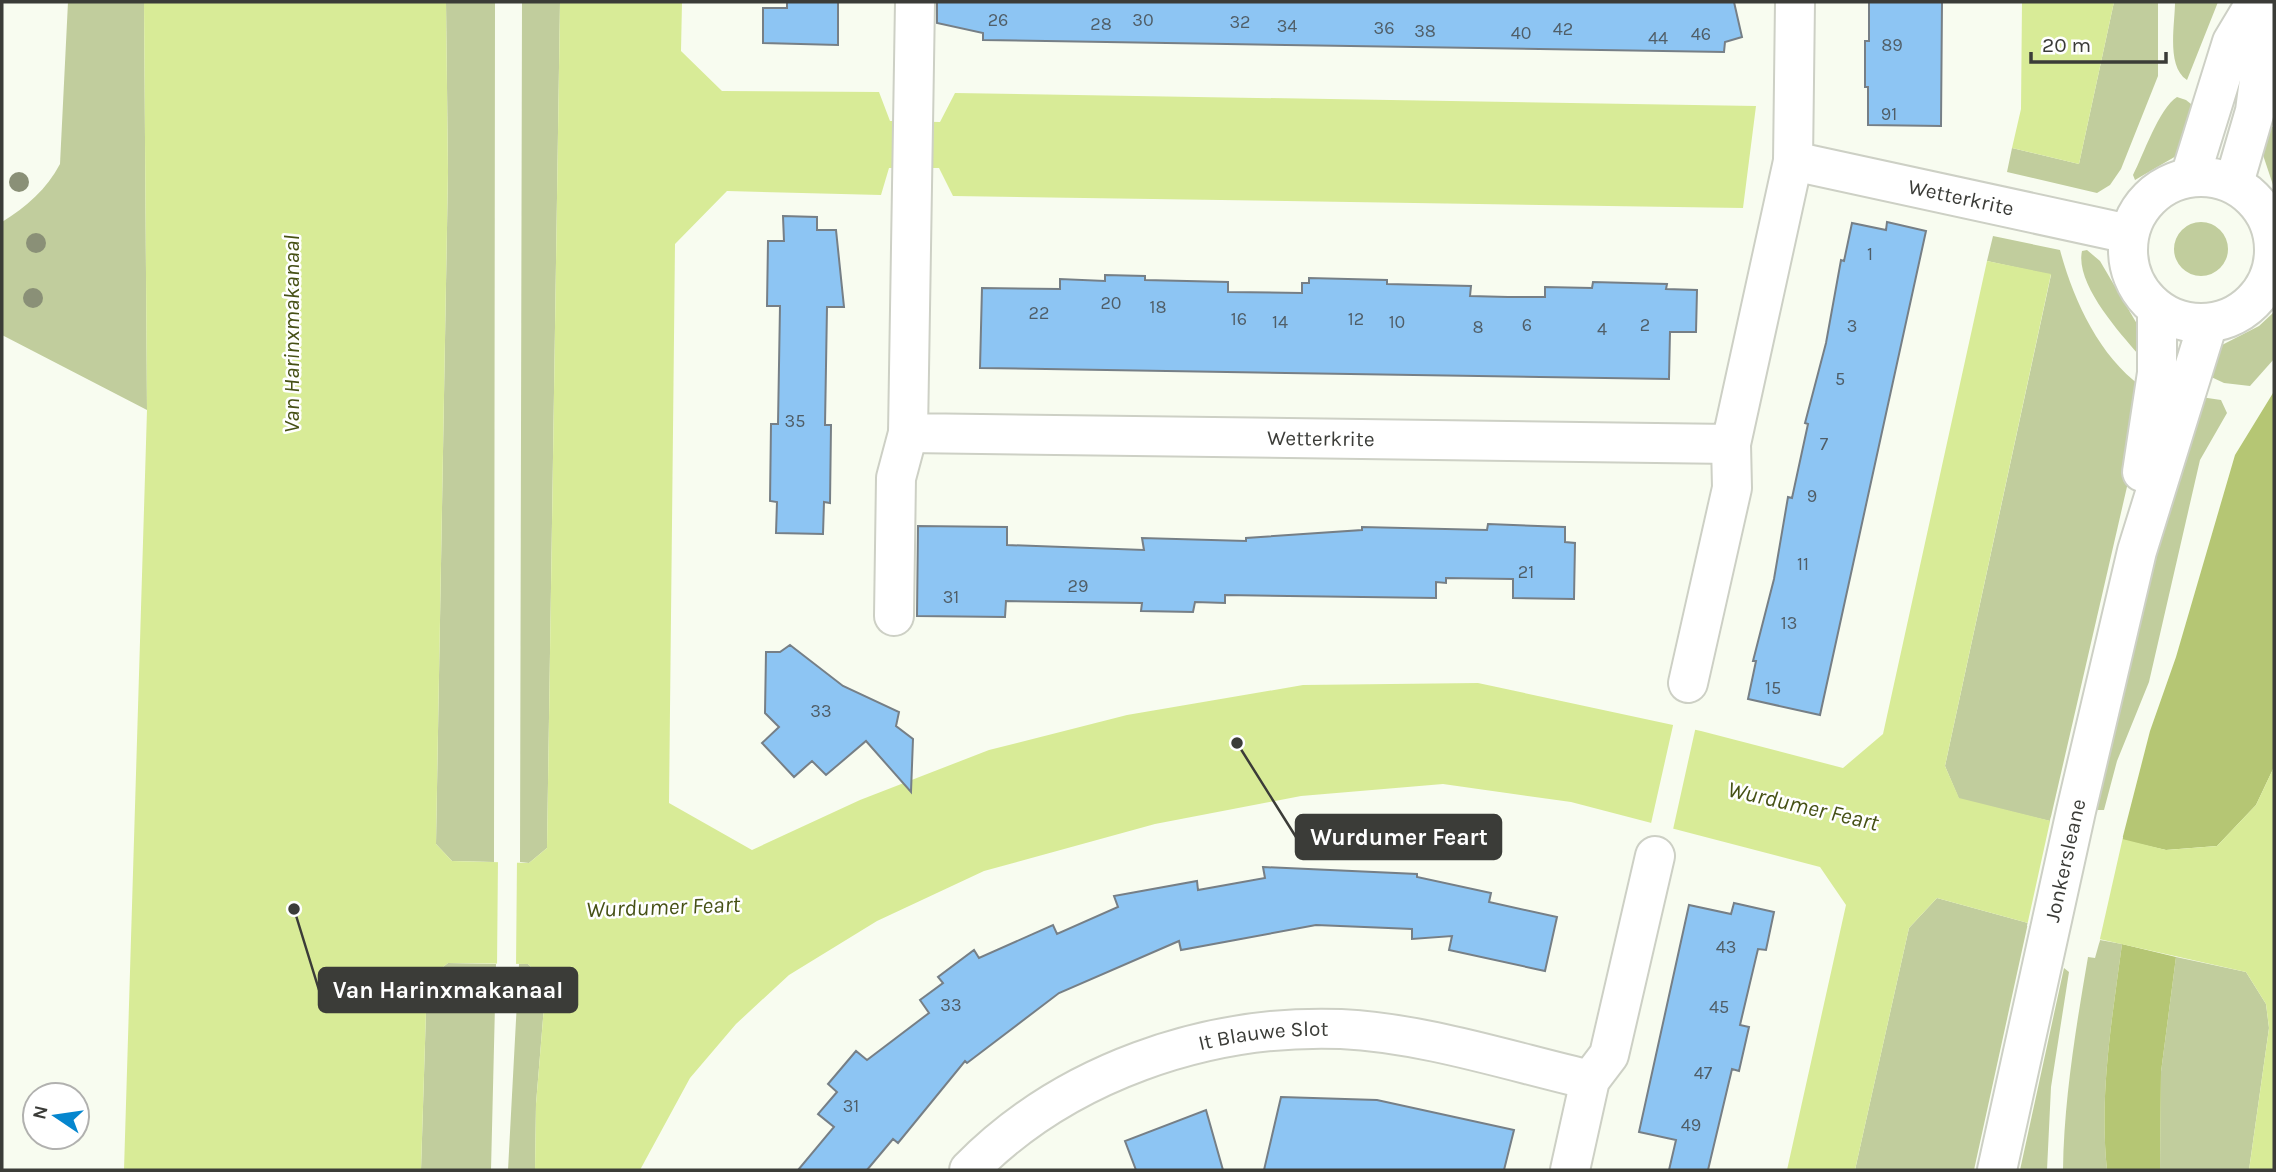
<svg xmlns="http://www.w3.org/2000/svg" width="2276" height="1172" font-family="Karla,sans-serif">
  <rect width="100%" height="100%" fill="#f8fcf0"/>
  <path fill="#c1cd9d" d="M 68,2 L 144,2 L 147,410 L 2,335 L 2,222 C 26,207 47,189 60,164 Z
    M 446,2 L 495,2 L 494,862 L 452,861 L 436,844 L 448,172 Z
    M 522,2 L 560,2 L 547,848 L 529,863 L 520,862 Z
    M 2114,2 L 2158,2 L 2158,76 L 2121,169 L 2110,185 L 2097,193 L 2007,172 L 2012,148 L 2079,164 Z
    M 2175,2 L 2218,2 L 2187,80 C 2166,66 2175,25 2175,2 Z
    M 2177,97 L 2186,100 L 2196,108 L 2183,152 L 2135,180 L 2133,175 C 2143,156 2159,108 2177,97 Z
    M 2269,126 L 2274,127 L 2274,188 L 2261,149 Z
    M2174 249a27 27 0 1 1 54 0a27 27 0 1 1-54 0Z
    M 1993,236 L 2060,250 C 2073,299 2099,356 2141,386 L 2132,465 L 2050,821 L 1959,799 L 1945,766 L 2051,275 L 1987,261 Z
    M 2087,250 L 2100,261 L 2140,329 L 2138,354 C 2118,331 2075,283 2082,251 Z
    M 2274,312 L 2274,359 L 2250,386 L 2224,383 L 2207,375 L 2220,346 L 2259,326 Z
    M 2194,396 L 2221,400 L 2227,413 L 2200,460 L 2149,682 L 2117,761 L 2104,810 L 2097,810 L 2174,469 Z
    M 1937,898 L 2028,923 L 1974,1170 L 1855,1170 L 1909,928 Z
    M 2100,940 L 2122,944 C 2112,1019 2099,1095 2107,1170 L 2063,1170 C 2064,1099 2076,1027 2088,957 L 2095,958 Z
    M 2176,957 L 2246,972 L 2266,1004 L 2269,1028 L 2249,1170 L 2160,1170 L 2161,1072 Z
    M 448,963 L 496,964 L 491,1170 L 421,1170 L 427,980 Z
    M 519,964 L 528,964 L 546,982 L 536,1104 L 535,1170 L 508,1170 Z
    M 2064,968 L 2069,972 L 2051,1087 L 2047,1170 L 2020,1170 Z"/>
  <path fill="#b5c674" d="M 2273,393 L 2274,767 L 2256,805 L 2217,846 L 2166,850 L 2122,840 L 2150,731 L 2176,657 L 2235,455 Z
    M 2122,944 L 2176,957 L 2161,1072 L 2160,1170 L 2107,1170 C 2099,1095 2112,1019 2122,944 Z"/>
  <path fill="#d8eb97" d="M 144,2 L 446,2 L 448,172 L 436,844 L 452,861 L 529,863 L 547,848 L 560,2 L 682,2 L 681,51 L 722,91 L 879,92 L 890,121 L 940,122 L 955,93 L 1756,106 L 1743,208 L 953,196 L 939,168 L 889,168 L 881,195 L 727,191 L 675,244 L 669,803 L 752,850 L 860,800 L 989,750 L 1127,715 L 1303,685 L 1478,683 L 1701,731 L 1843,768 L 1883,734 L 1987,261 L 2051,274 L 1945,766 L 1959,798 L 2166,850 L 2217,846 L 2256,805 L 2274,767 L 2274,1170 L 2249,1170 L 2269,1028 L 2266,1004 L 2246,972 L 2028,923 L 1937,898 L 1909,928 L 1855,1170 L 1787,1170 L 1846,905 L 1820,867 L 1571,802 L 1443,784 L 1301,796 L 1155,824 L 984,871 L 877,921 L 789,975 L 736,1024 L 690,1078 L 640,1170 L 535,1170 L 536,1104 L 546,982 L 528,964 L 448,963 L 427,980 L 421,1170 L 124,1170 L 147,410 Z
    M 2022,2 L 2114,2 L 2079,164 L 2012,148 L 2021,109 Z"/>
  <path fill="#f8fcf0" d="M 1674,721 L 1696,726 L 1672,834 L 1650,828 Z
    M 2051,817 L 2123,837 L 2099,943 L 2027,926 Z
    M 498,858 L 517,859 L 516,967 L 497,967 Z"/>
  <path fill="#8dc5f3" stroke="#767f86" stroke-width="2" d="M 787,2 L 838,2 L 838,45 L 763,43 L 763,8 L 787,8 Z
    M 937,2 L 1734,2 L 1742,37 L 1725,42 L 1724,52 L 983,40 L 983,33 L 937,23 Z
    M 1869,2 L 1942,2 L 1941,126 L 1868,125 L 1868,87 L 1865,87 L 1865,41 L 1869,41 Z
    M 783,216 L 817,217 L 817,230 L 836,230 L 844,307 L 827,307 L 825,425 L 831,425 L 830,503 L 824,502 L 823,534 L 776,533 L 777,502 L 770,501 L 771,424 L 778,424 L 780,306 L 767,306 L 768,241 L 784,241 Z
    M 1887,222 L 1926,231 L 1820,715 L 1748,699 L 1756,661 L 1753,661 L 1774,579 L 1788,497 L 1792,498 L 1808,424 L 1805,423 L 1826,343 L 1841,260 L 1844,261 L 1852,223 L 1886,230 Z
    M 1105,275 L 1145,276 L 1145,280 L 1228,282 L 1228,292 L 1302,293 L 1302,283 L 1309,283 L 1309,278 L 1387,280 L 1387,284 L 1471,286 L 1470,296 L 1508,297 L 1545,297 L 1545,287 L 1592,288 L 1593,282 L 1667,284 L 1666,289 L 1697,290 L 1696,332 L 1670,332 L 1669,379 L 980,368 L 982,288 L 1060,289 L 1060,279 L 1105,281 Z
    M 1488,524 L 1565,527 L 1565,542 L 1575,543 L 1574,599 L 1513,598 L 1513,579 L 1446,578 L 1446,583 L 1436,582 L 1436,598 L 1225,595 L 1225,603 L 1195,602 L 1193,612 L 1141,611 L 1142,603 L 1006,601 L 1005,617 L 917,616 L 918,526 L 1007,527 L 1007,545 L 1144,550 L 1142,538 L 1246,541 L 1246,538 L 1362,530 L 1362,527 L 1487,530 Z
    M 790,645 L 843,686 L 899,712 L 896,726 L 913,739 L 911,792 L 866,741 L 826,775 L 812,761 L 794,777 L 762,743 L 779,727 L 765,713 L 766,652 L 780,652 Z
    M 1263,867 L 1417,874 L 1417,877 L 1491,893 L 1489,902 L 1557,917 L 1545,971 L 1449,950 L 1452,936 L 1412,939 L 1412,929 L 1316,925 L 1181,950 L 1179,941 L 1059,993 L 967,1063 L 965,1061 L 898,1143 L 893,1139 L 867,1170 L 798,1170 L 834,1127 L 818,1114 L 837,1092 L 828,1084 L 856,1051 L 867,1060 L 929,1013 L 920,1000 L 943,983 L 938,977 L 974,950 L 979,958 L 1053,925 L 1057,934 L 1118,907 L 1114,896 L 1197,881 L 1198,890 L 1265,878 Z
    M 1734,903 L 1774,912 L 1766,950 L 1758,949 L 1740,1025 L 1749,1027 L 1739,1071 L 1732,1069 L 1708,1170 L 1669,1170 L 1676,1140 L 1639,1132 L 1689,905 L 1731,914 Z
    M 1281,1097 L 1377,1100 L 1514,1130 L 1504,1170 L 1264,1170 Z
    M 1206,1110 L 1223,1170 L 1136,1170 L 1125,1141 Z"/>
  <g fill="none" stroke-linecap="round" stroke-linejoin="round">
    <defs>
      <g id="minor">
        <path id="s1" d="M 915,2 L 908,433 L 1731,444 L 1793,161 L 1795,2"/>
        <path id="s2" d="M 1793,161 L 2129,234"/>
        <circle cx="2201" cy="250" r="73"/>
        <path d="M 2190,177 L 2232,42 L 2256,2"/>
        <path d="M 2234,183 L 2255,111 L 2262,57 L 2254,7"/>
        <path d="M 2142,472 L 2157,373 L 2157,309"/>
        <path d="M 894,616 L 896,478 L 908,433"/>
        <path d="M 1688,683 L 1732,488 L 1731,444"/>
        <path id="s3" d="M 969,1170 C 1064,1073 1206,1024 1341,1029 C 1424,1033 1509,1061 1590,1080"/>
        <path d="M 1570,1170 L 1590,1080 L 1609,1055 L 1655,856"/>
        <path id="s4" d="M 1997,1170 L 2076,811 L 2137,551 L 2208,323"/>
      </g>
    </defs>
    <use href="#minor" stroke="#cdd0c5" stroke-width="42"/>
    <use href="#minor" stroke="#fff" stroke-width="38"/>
  </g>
  <g fill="#8a9077">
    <circle cx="19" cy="182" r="10"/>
    <circle cx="36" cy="243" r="10"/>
    <circle cx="33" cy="298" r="10"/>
  </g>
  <g text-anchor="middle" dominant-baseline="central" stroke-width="5" stroke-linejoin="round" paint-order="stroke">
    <g font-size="18" fill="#505e67">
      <text x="998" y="20">26</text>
      <text x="1143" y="20">30</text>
      <text x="1240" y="22">32</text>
      <text x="1101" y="24">28</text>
      <text x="1287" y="26">34</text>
      <text x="1384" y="28">36</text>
      <text x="1563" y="29">42</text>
      <text x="1425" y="31">38</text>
      <text x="1521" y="33">40</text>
      <text x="1701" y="34">46</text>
      <text x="1658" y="38">44</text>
      <text x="1892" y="45">89</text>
      <text x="1889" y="114">91</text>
      <text x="1870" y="254">1</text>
      <text x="1111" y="303">20</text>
      <text x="1158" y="307">18</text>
      <text x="1039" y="313">22</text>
      <text x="1239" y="319">16</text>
      <text x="1356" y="319">12</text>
      <text x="1280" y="322">14</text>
      <text x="1397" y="322">10</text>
      <text x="1527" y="325">6</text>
      <text x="1645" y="325">2</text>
      <text x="1852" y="326">3</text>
      <text x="1478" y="327">8</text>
      <text x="1602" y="329">4</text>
      <text x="1840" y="379">5</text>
      <text x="795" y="421">35</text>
      <text x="1824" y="444">7</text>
      <text x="1812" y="496">9</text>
      <text x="1803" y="564">11</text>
      <text x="1526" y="572">21</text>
      <text x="1078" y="586">29</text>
      <text x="951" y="597">31</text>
      <text x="1789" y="623">13</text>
      <text x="1773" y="688">15</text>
      <text x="821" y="711">33</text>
      <text x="1726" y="947">43</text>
      <text x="951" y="1005">33</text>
      <text x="1719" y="1007">45</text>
      <text x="1703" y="1073">47</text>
      <text x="851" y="1106">31</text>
      <text x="1691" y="1125">49</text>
    </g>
    <g font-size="21" fill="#3b3c38" stroke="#fff">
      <text stroke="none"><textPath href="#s2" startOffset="172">Wetterkrite</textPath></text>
      <text stroke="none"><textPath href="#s1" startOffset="844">Wetterkrite</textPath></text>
      <text stroke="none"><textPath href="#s4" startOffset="317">Jonkersleane</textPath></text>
      <text stroke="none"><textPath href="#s3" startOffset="331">It Blauwe Slot</textPath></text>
    </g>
    <g font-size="23" font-style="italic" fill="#465115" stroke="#fff">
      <text transform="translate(291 334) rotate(-90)">Van Harinxmakanaal</text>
      <text transform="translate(1803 806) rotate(13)">Wurdumer Feart</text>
      <text transform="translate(663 907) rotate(-2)">Wurdumer Feart</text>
    </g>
  </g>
  <path fill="none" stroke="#3b3c38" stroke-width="2.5" d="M1237 743L1296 837M294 909L319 990"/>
  <g fill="#3b3c38" stroke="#fff" stroke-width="2.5">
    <circle cx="1237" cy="743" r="7"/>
    <circle cx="294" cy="909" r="7"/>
  </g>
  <g fill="#3b3c38" stroke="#3b3c38" stroke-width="2.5">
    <rect x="1296" y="815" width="205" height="44" rx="7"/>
    <rect x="319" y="968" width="258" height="44" rx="7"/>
  </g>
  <g font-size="23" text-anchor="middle" font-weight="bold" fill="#fff">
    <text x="1399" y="845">Wurdumer Feart</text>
    <text x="448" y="998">Van Harinxmakanaal</text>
  </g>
  <rect width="2276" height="1172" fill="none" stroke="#3b3c38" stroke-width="7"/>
  <g transform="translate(56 1116) rotate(283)"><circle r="33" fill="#ffffff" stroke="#b1b1af" stroke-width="2"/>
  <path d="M0-5L12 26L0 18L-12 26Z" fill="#0586ce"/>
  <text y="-10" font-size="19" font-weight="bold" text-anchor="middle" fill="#3b3c38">N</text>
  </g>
  <path d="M2031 52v10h135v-10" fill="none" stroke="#3b3c38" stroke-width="3.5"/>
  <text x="2042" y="52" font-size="21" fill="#3b3c38" stroke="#ffffff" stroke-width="5" paint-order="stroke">20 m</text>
</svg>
